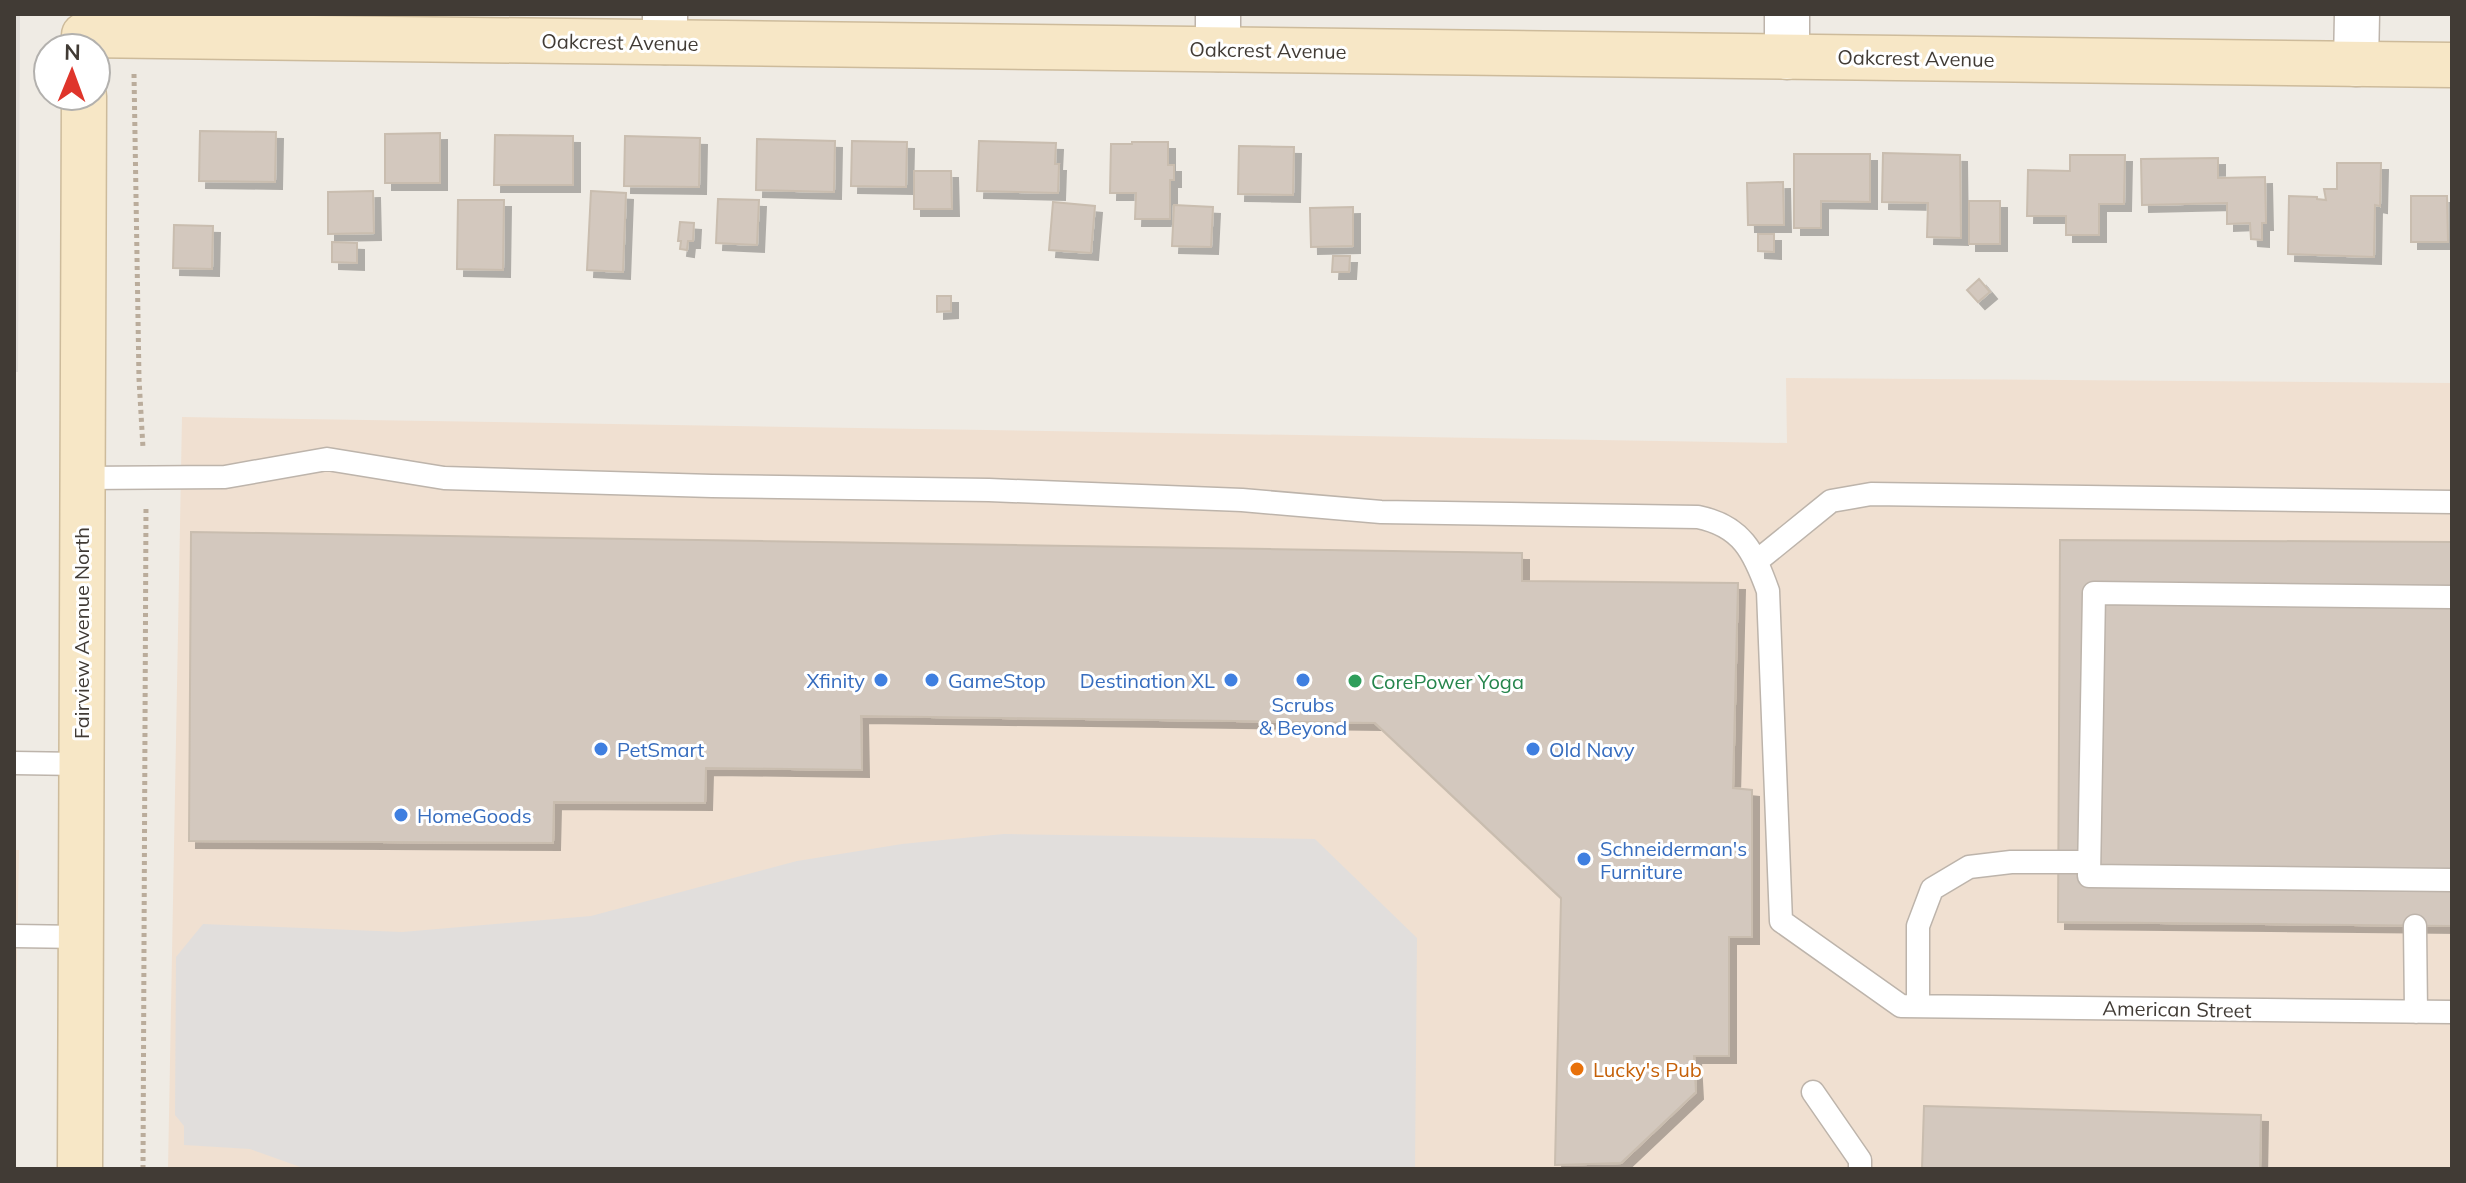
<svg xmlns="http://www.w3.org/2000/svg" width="2466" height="1183" font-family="Mulish,sans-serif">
  <defs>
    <filter id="shadow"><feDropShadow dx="7" dy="7" stdDeviation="0" flood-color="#0004"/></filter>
  </defs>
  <rect width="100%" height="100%" fill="#efebe4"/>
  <path fill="#f0e0d1" d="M 1786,378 L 2452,383 L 2452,1169 L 168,1169 L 182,417 L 1787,443 Z
    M 14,850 L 19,850 L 14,1108 Z"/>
  <path fill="#e1ddd9" d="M 14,14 L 20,14 L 18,372 L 14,372 Z"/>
  <path fill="#e1dedc" d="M 1004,834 L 1315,839 L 1417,938 L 1415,1169 L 306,1169 L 250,1149 L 184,1145 L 184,1126 L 175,1115 L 176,957 L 203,924 L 402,932 L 591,916 L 797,861 L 902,844 Z"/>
  <path fill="#d3c8be" stroke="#c9bdaf" stroke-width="2" filter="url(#shadow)" d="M 200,131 L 276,132 L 275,182 L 199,181 Z
    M 440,133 L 440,183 L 385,183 L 385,134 Z
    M 495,135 L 573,136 L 573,185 L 494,185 Z
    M 625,136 L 700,138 L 699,187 L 624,186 Z
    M 757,139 L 835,141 L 834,192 L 756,190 Z
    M 852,141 L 907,142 L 906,187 L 851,186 Z
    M 979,141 L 1056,143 L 1055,164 L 1059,164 L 1058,193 L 977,191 Z
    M 1132,142 L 1168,142 L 1168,165 L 1174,165 L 1174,180 L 1170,180 L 1170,219 L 1135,219 L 1136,193 L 1110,193 L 1111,144 L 1132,144 Z
    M 1239,146 L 1294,147 L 1293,195 L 1238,194 Z
    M 1883,153 L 1960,155 L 1961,238 L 1927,237 L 1928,203 L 1882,202 Z
    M 1794,154 L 1870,154 L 1870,202 L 1821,201 L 1821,228 L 1794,228 Z
    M 2070,155 L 2125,155 L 2124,204 L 2099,204 L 2099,235 L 2066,235 L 2066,216 L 2027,216 L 2028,170 L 2070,171 Z
    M 2218,158 L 2218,178 L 2265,177 L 2266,223 L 2262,223 L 2262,240 L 2251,239 L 2250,223 L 2227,224 L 2227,203 L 2142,205 L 2141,159 Z
    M 2337,163 L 2381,163 L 2380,206 L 2375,205 L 2374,257 L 2288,254 L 2289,196 L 2317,197 L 2317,199 L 2326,200 L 2324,189 L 2337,189 Z
    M 914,171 L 951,171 L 952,209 L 914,209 Z
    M 1783,182 L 1784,225 L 1748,225 L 1747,183 Z
    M 373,191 L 374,233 L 328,234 L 328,192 Z
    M 591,191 L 626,193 L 623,272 L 587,270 Z
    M 2411,196 L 2447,196 L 2448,242 L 2411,242 Z
    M 718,199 L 759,200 L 757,245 L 716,243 Z
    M 458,200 L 504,200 L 503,270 L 457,269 Z
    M 1969,201 L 2000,201 L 2000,244 L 1969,244 Z
    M 1053,202 L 1095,206 L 1091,253 L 1049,250 Z
    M 1174,205 L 1213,207 L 1211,247 L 1172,246 Z
    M 1353,207 L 1353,246 L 1311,247 L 1310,208 Z
    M 680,222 L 694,223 L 693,241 L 688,241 L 687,250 L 680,249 L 681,241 L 678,241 Z
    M 174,225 L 213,226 L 212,269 L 173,268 Z
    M 1758,234 L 1774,234 L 1774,252 L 1758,251 Z
    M 332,242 L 357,243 L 357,263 L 332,262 Z
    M 1333,256 L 1350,256 L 1349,272 L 1332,272 Z
    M 1979,279 L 1990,292 L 1978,302 L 1967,290 Z
    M 937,296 L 951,296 L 951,311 L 937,312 Z
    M 191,532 L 1522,553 L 1522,581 L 1738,583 L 1733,788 L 1752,790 L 1752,937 L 1729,937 L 1729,1056 L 1694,1056 L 1696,1092 L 1621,1163 L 1555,1165 L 1561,898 L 1375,723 L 861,716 L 862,770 L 706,768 L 705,803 L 554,802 L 553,843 L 189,841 Z
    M 2060,540 L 2452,542 L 2452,926 L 2058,922 Z
    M 1924,1106 L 2261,1115 L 2260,1169 L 1922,1169 Z"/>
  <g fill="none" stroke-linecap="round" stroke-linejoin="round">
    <defs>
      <path id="lane" d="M 82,478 L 225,477 L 327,459 L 444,478 L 712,486 L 989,490 L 1242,500 L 1381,512 L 1698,517 C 1742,526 1754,552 1768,591 L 1781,921 L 1901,1006 L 2452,1012
        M 1757,561 L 1831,501 L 1871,494 L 2452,502
        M 2452,597 L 2094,593 L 2089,876 L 2452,880
        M 14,763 L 80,764
        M 2415,926 L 2416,1012
        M 14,936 L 81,937
        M 1918,1006 L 1918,926 L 1932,889 L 1969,867 L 2011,862 L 2089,862
        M 1813,1092 L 1860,1160 L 1860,1169"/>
      <path id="street" d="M 665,42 L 665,14
        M 1218,49 L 1218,14
        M 1787,57 L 1787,14
        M 2356,64 L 2357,14"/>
      <path id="secondary" d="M 84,35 L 2452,65
        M 80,1169 L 84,96"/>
    </defs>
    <use href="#lane" stroke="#bdb4ab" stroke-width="25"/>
    <use href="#street" stroke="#bdb4ab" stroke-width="47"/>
    <use href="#secondary" stroke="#cdbb9b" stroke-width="47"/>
    <path stroke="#baac9b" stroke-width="5" stroke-dasharray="4 4" stroke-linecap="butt" d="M 134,74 L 139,379 L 143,448
      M 143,1169 L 146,506"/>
    <use href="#lane" stroke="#fff" stroke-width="22"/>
    <use href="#street" stroke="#fff" stroke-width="44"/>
    <use href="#secondary" stroke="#f7e7c6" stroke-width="44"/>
  </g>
  <g fill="#3f7fe0" stroke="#fff" stroke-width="3">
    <circle cx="881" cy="680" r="8"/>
    <circle cx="932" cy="680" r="8"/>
    <circle cx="1231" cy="680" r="8"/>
    <circle cx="1303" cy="680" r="8"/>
    <circle cx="601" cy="749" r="8"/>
    <circle cx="1533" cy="749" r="8"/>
    <circle cx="401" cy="815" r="8"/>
    <circle cx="1584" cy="859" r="8"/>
  </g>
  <circle fill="#2e9e5b" stroke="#fff" stroke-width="3" cx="1355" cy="681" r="8"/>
  <circle fill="#e8710a" stroke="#fff" stroke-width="3" cx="1577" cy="1069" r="8"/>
  <g text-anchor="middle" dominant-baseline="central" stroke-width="6" stroke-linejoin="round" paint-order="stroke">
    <g font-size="20" fill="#413b35" stroke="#fff">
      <text transform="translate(620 42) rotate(1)">Oakcrest Avenue</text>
      <text transform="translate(1268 50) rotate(1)">Oakcrest Avenue</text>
      <text transform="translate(1916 58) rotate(1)">Oakcrest Avenue</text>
      <text transform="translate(81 633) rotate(-90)">Fairview Avenue North</text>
      <text transform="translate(2177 1009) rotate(1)">American Street</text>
    </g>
    <g font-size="20" fill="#366cbe" stroke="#fff" text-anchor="start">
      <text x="865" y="680" text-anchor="end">Xfinity</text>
      <text x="948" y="680">GameStop</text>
      <text x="1215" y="680" text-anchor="end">Destination XL</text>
      <text x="1303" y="704" text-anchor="middle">Scrubs<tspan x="1303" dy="23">&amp; Beyond</tspan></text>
      <text x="617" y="749">PetSmart</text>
      <text x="1549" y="749">Old Navy</text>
      <text x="417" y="815">HomeGoods</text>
      <text x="1600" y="848">Schneiderman's<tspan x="1600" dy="23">Furniture</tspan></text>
    </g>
    <g font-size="20" fill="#27864d" stroke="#fff" text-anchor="start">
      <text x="1371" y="681">CorePower Yoga</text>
    </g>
    <g font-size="20" fill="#c56008" stroke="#fff" text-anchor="start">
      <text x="1593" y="1069">Lucky's Pub</text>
    </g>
  </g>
  <rect width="2466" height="1183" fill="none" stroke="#413b35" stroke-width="32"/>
  <g transform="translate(72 72) rotate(1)"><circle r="38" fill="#ffffff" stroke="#b3b1ae" stroke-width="2"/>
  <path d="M0-6L14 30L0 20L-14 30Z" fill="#df352b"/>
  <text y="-12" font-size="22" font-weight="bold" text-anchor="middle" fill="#413b35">N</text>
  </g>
</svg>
